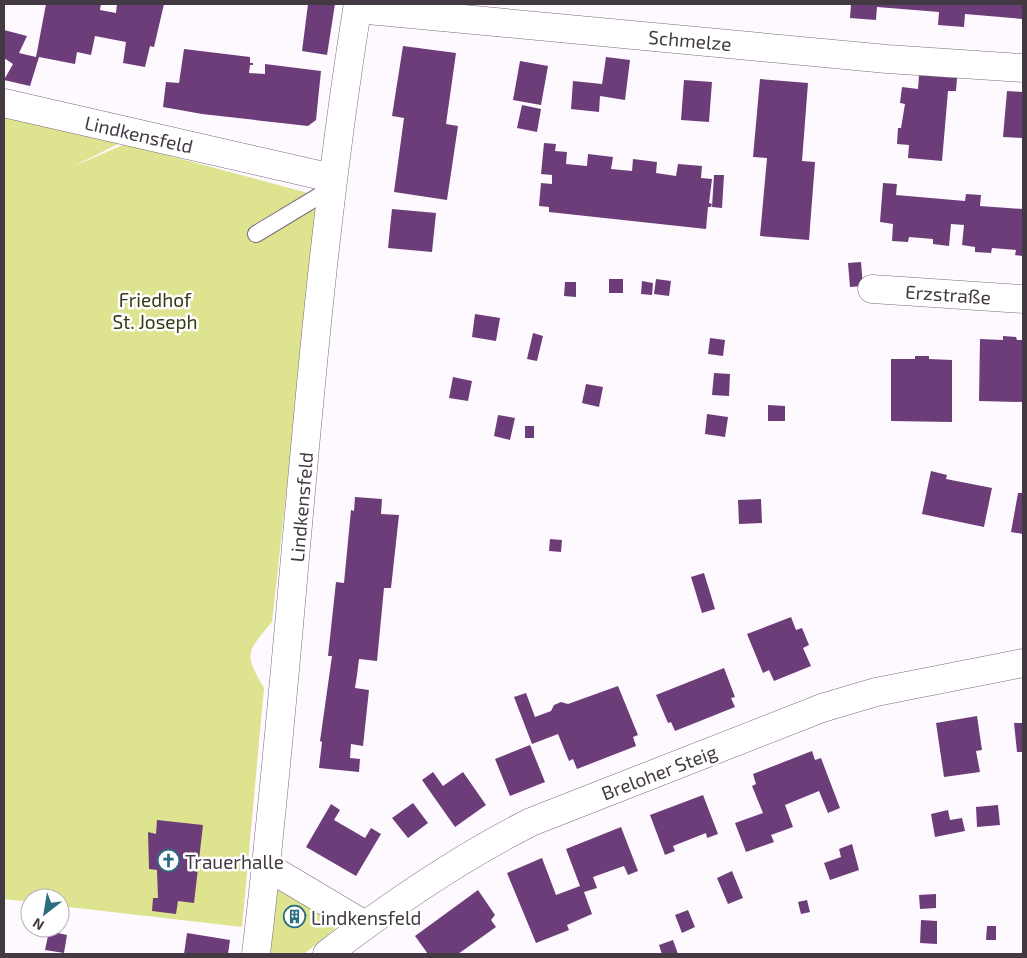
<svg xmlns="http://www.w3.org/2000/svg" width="1027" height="958" font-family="'Exo 2',sans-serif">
  <rect width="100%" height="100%" fill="#fef9ff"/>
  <path fill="#dde38e" d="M 4,111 L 128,139 L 72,167 L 125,144 L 319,196 L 272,622 C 247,652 243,653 264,688 L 242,927 L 60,906 L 60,898 L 30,898 L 30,902 L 4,899 Z
    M 278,887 L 333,919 L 335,929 L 304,954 L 268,954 Z"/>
  <path fill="#6d3d79" d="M 46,4 L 101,4 L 100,10 L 116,13 L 117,4 L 164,4 L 154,47 L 150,46 L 145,67 L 123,63 L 126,42 L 95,36 L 91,55 L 77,52 L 75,64 L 39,57 L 30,86 L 4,80 L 13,64 L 4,58 L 4,30 L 27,36 L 19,53 L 36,57 Z
    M 308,4 L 335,4 L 327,55 L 302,51 Z
    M 851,4 L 1023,4 L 1023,19 L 965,14 L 964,27 L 938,25 L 939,12 L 877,7 L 876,20 L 850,18 Z
    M 403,46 L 456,53 L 446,124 L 458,126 L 447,200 L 394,192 L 404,118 L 392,116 Z
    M 184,49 L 250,57 L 250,63 L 253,63 L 253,65 L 250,65 L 249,73 L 265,74 L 265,64 L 321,71 L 316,120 L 308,126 L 202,114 L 163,107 L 166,82 L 179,83 Z
    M 606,57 L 630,60 L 625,100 L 600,96 L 599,112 L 571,109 L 573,81 L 602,84 L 601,91 Z
    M 520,61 L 548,66 L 541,105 L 513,100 Z
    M 919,75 L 957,78 L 956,91 L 948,91 L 942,161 L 908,158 L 909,145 L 897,144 L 898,128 L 901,128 L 905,104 L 900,103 L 902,87 L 918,89 Z
    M 760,79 L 808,83 L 802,161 L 815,162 L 809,240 L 760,236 L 767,158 L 753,157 Z
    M 684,80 L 712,82 L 709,122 L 681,120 Z
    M 1007,91 L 1023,92 L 1023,138 L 1003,137 Z
    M 522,105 L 541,109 L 537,132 L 517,128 Z
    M 544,143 L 556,144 L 555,151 L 567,152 L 566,164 L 587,166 L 588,154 L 613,157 L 611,169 L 632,171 L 633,159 L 657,162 L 656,173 L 676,176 L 678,164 L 702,166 L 701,178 L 712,179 L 709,203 L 712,204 L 711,207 L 708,207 L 706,229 L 549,212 L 549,207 L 539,206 L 541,183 L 552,184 L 552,175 L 541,174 Z
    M 714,175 L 724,175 L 722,208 L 712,207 Z
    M 883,183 L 897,184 L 896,195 L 965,201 L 966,194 L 981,195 L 980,206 L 1023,209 L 1023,256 L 1015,255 L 1016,250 L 992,248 L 991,253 L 975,252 L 975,247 L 962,245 L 964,225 L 951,224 L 949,246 L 933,244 L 933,239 L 909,237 L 908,242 L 892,241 L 893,224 L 880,222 Z
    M 392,209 L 436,213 L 432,252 L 388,248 Z
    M 861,262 L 863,286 L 850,287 L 848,263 Z
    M 609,279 L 623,279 L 623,293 L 609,293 Z
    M 656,279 L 671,281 L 669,296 L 654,294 Z
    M 642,281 L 653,283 L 652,295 L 641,294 Z
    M 565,282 L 576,282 L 576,297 L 564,296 Z
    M 475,314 L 500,318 L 496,341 L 472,337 Z
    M 533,333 L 543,336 L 537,361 L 527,359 Z
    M 1003,336 L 1016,337 L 1017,340 L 1023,340 L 1023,402 L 979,401 L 980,339 L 1003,340 Z
    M 710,338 L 725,340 L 723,356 L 708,354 Z
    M 915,356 L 929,356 L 929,359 L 952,360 L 952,422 L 891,421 L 891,359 L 915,359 Z
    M 714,373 L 730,374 L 729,396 L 712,395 Z
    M 453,377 L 472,381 L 468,401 L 449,398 Z
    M 586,384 L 603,387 L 599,407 L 582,403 Z
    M 768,405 L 785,406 L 785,421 L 768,421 Z
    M 707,414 L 728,417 L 725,437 L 705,434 Z
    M 498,415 L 515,418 L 510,440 L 494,436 Z
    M 525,426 L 534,426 L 534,438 L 525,438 Z
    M 931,471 L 947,475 L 946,479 L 992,488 L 984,527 L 922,514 Z
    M 1018,493 L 1023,493 L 1023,534 L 1011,532 Z
    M 355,497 L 382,499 L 381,514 L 399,515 L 391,588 L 384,588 L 377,661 L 359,659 L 357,675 L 355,688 L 369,690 L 363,746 L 351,744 L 350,758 L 360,759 L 359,772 L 319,768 L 322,742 L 320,741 L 332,656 L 328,656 L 336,582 L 344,583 L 351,510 L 354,511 Z
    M 761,499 L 762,523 L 739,524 L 738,500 Z
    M 550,539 L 562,540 L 561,552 L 549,551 Z
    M 704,573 L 715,609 L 702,613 L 691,577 Z
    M 791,617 L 796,630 L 802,628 L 809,645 L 803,648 L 811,666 L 774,681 L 769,670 L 763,673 L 747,634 Z
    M 724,668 L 735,697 L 731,698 L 735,707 L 675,731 L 671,722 L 668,723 L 656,695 Z
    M 618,686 L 638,735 L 633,737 L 636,746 L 577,769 L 573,759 L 569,761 L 558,734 L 532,744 L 514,697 L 526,693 L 535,717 L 551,711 L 554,705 L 561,702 L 568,704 Z
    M 977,716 L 982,750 L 976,751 L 980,772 L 944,777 L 936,723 Z
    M 1014,723 L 1023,723 L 1023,752 L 1017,752 Z
    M 530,745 L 545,782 L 510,796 L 495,759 Z
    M 812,751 L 815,760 L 821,758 L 840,808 L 828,813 L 819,791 L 785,805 L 793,827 L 771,835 L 774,842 L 746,852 L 735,823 L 763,813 L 752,786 L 756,784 L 753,774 Z
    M 433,772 L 443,786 L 463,772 L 486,805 L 455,827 L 422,780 Z
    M 703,795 L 718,834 L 707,838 L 706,833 L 673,846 L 675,851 L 665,855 L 650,815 Z
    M 413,803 L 428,823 L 408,838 L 392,818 Z
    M 331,804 L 340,810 L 334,820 L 365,838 L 371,828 L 381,834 L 356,876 L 306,847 Z
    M 998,805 L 1000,825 L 977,827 L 976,807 Z
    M 948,810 L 950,820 L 962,818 L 965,831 L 935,837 L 931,814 Z
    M 157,820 L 203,825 L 194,903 L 178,901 L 176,914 L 152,911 L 153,898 L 158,898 L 157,870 L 149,869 L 148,832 L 156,834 Z
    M 621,827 L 638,871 L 628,875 L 624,866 L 593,877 L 597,888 L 584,892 L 592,914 L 567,925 L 569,930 L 536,943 L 507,873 L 542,858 L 556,895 L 580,886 L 566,849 Z
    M 852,844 L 859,870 L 830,880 L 824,863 L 841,857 L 839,849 Z
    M 732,871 L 743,898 L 728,904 L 717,878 Z
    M 478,890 L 495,915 L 491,920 L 496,927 L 458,954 L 428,954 L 415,936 Z
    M 936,894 L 936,908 L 920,909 L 919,895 Z
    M 807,900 L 810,912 L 801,914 L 798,902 Z
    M 291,905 L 307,915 L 298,928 L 283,919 Z
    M 688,910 L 695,927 L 682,933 L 675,915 Z
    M 921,920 L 937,921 L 937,944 L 920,943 Z
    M 987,926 L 996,926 L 996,940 L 986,940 Z
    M 49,931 L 67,935 L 64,953 L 45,950 Z
    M 187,933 L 230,940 L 228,954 L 184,954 Z
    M 673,940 L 678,954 L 662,954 L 659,945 Z"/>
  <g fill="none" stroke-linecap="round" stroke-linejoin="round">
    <defs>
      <path id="service" d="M 256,234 L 319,196 L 331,191"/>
      <path id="minor" d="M 357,9 L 887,59 L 1023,68
        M 4,103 L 332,178
        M 872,289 L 1023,299
        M 266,866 L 365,925
        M 256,954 C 294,638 307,318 358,4
        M 327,954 C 392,904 458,859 531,822 L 822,708 L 876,692 L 1023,663"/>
    </defs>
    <use href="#service" stroke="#7d6880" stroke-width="18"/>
    <use href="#minor" stroke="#7d6880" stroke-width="29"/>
    <use href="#service" stroke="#fff" stroke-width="16"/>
    <use href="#minor" stroke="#fff" stroke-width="28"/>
  </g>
  <defs>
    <symbol id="church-ring" viewBox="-11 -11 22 22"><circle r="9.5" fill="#fff" stroke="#2a6e7f" stroke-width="1.5"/><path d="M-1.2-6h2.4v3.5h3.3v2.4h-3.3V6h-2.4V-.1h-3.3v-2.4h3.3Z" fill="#2a6e7f"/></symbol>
    <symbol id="building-ring" viewBox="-11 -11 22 22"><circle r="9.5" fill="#fff" stroke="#2a6e7f" stroke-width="1.5"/><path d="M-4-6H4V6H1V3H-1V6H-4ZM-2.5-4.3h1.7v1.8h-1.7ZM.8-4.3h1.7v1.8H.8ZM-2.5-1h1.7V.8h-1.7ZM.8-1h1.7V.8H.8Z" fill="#2a6e7f"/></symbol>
  </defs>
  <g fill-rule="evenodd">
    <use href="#church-ring" x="156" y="848" width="25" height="25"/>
    <use href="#building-ring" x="282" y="904" width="25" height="25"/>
  </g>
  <g text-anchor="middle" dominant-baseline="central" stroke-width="5" stroke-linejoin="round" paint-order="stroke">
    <g font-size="19" fill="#423943" stroke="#fff">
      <text transform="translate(690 40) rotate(5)">Schmelze</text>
      <text transform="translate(139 134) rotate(13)">Lindkensfeld</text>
      <text transform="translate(948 294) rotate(4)">Erzstraße</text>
      <text transform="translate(301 507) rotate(-85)">Lindkensfeld</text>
      <text transform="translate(659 772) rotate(-21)">Breloher Steig</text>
    </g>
    <g font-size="19" fill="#373914" stroke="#fff">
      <text x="155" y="299">Friedhof<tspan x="155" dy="22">St. Joseph</tspan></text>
    </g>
    <g font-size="19" fill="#423943" stroke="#fff" text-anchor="start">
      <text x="185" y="861">Trauerhalle</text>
      <text x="311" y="917">Lindkensfeld</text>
    </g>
  </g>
  <rect width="1027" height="958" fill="none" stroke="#423943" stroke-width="10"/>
  <g transform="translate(45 913) rotate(211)"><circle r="24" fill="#ffffff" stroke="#b3b0b4"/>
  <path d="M0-4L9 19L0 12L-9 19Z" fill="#2a6e7f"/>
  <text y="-8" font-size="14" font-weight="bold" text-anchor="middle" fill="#423943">N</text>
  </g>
</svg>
